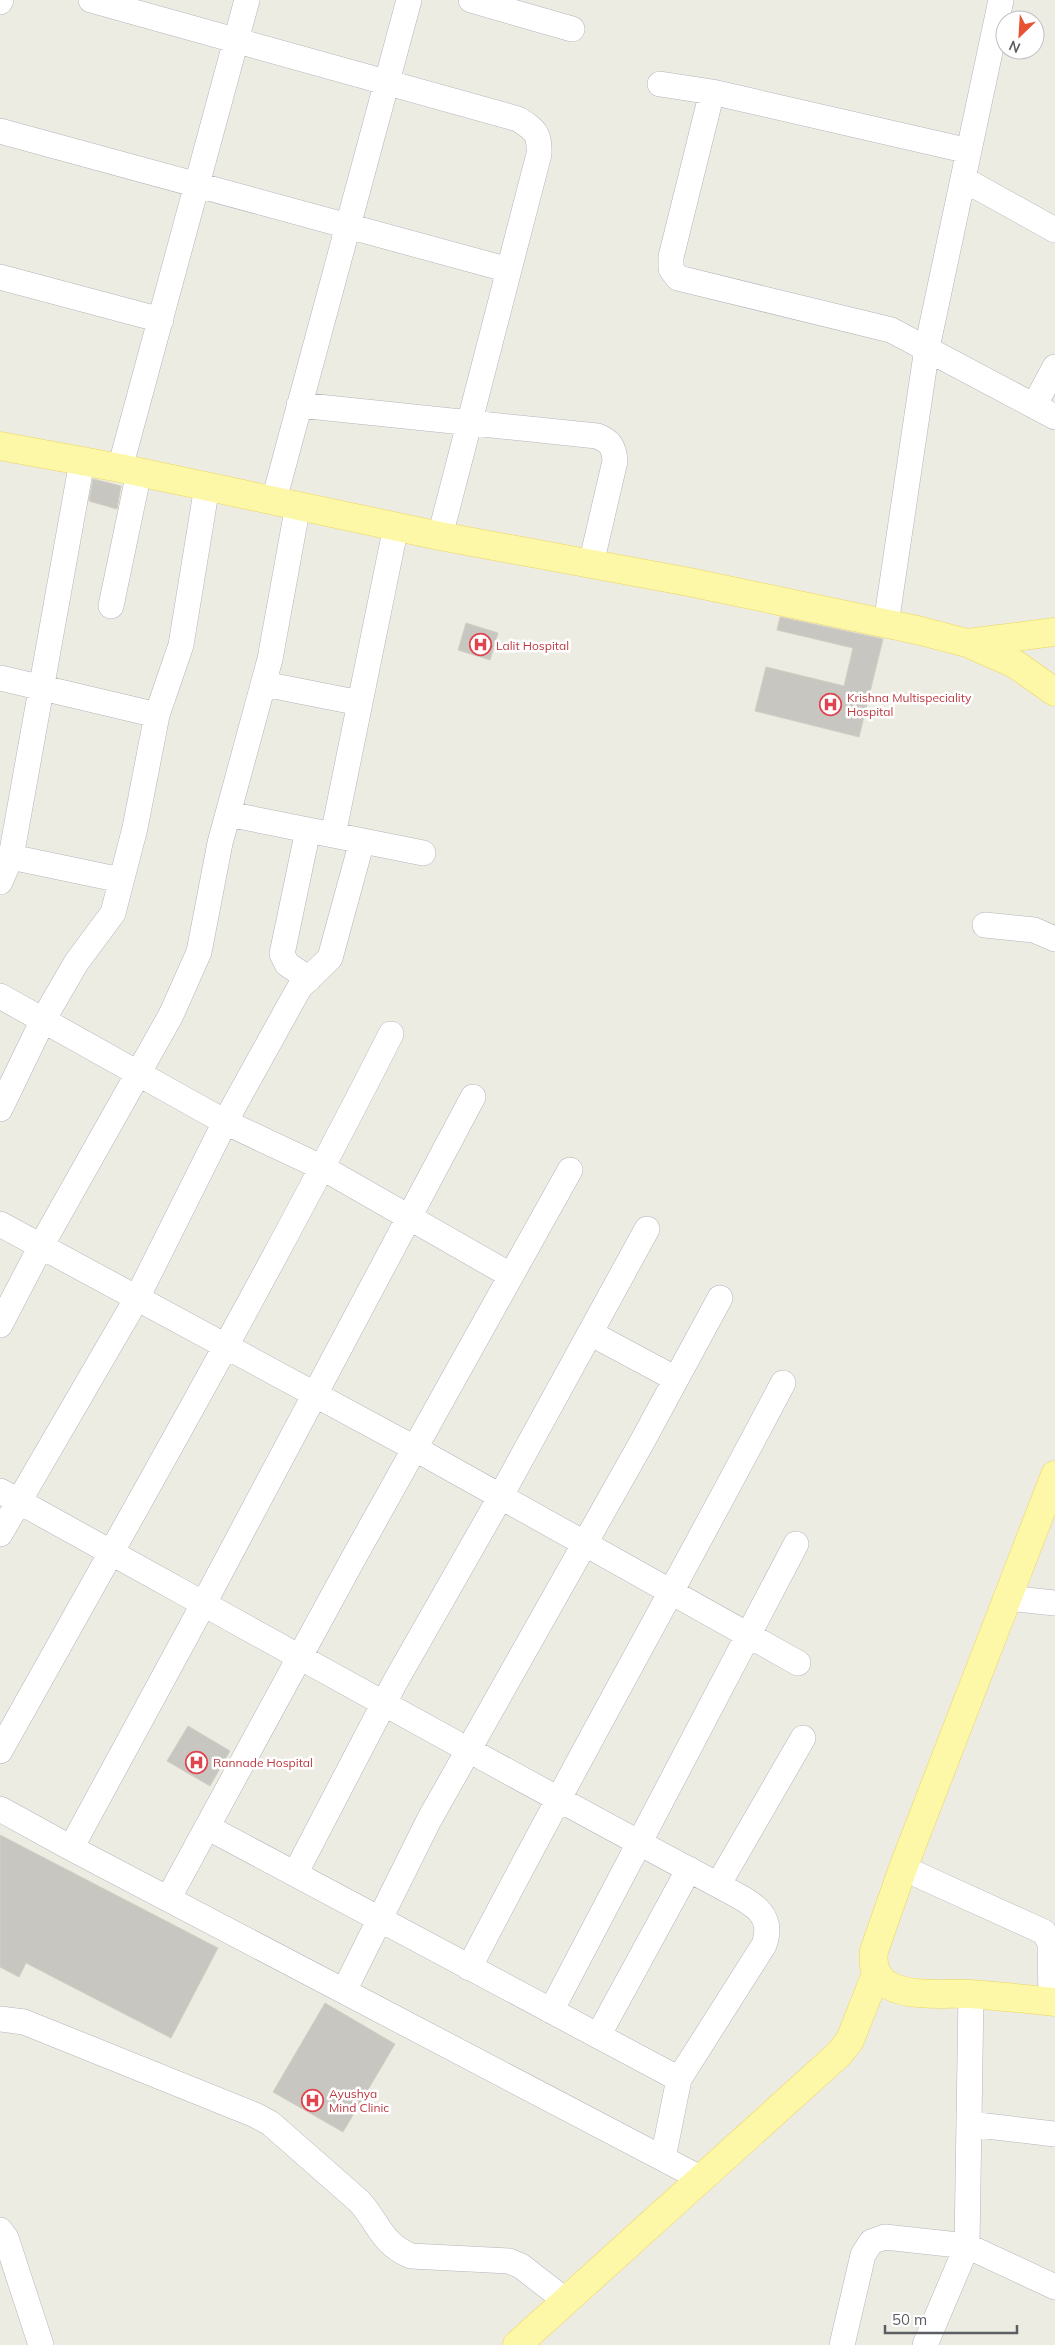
<svg xmlns="http://www.w3.org/2000/svg" width="1055" height="2345" font-family="Mulish,sans-serif">
  <rect width="100%" height="100%" fill="#edece3"/>
  <path fill="#c8c6c0" stroke="#d2cec1" d="M 93,479 L 121,486 L 117,509 L 89,501 Z
    M 780,617 L 883,639 L 859,737 L 755,711 L 766,667 L 844,686 L 853,648 L 777,630 Z
    M 466,623 L 498,633 L 490,660 L 458,650 Z
    M 188,1726 L 230,1751 L 210,1786 L 167,1761 Z
    M 0,1835 L 218,1948 L 171,2038 L 26,1963 L 19,1977 L 0,1967 Z
    M 325,2003 L 395,2044 L 343,2132 L 273,2092 Z"/>
  <g fill="none" stroke-linecap="round" stroke-linejoin="round">
    <defs>
      <path id="minor" d="M 91,0 L 518,119 C 535,130 540,133 539,154 L 440,536
        M 471,0 L 572,29
        M 0,2 L 1,0
        M 660,84 L 712,92 L 969,151
        M 712,92 L 671,257 L 671,269 L 678,278 L 891,330 L 1055,417
        M 0,131 L 509,270
        M 963,179 L 1055,230
        M 0,277 L 161,320
        M 299,405 L 597,436 C 610,441 614,447 615,461 L 591,564
        M 1034,406 L 1055,367
        M 120,468 L 247,0
        M 274,500 L 409,0
        M 111,606 L 139,472
        M 886,624 L 927,348 L 1001,0
        M 0,678 L 157,715
        M 264,684 L 360,703
        M 228,814 L 423,853
        M 308,830 L 282,954 L 287,964 L 309,979
        M 333,835 L 396,526
        M 11,857 L 121,880
        M 0,882 L 11,857 L 82,461
        M 985,925 L 1034,930 L 1055,939
        M 0,996 L 225,1122 L 323,1168 L 510,1275
        M 0,1109 L 43,1020 L 76,963 L 113,913 L 135,828 L 157,715 L 181,645 L 207,486
        M 0,1224 L 414,1448 L 798,1663
        M 0,1325 L 41,1246 L 171,1015 L 199,952 L 220,843 L 270,659 L 298,505
        M 590,1333 L 676,1379
        M 0,1491 C 239,1623 477,1757 718,1885 C 744,1900 777,1910 764,1945 L 679,2079 L 663,2158
        M 0,1534 L 137,1298 L 225,1122 L 292,1001 L 300,987 L 330,958 L 362,841
        M 1008,1598 L 1055,1603
        M 0,1751 C 133,1513 268,1277 391,1034
        M 0,1809 L 71,1848 L 700,2178
        M 207,1827 L 679,2079
        M 71,1848 L 204,1603 L 473,1097
        M 903,1868 L 1044,1932 L 1050,1943 L 1051,2001
        M 295,1874 L 395,1682 L 493,1510 L 647,1229
        M 718,1885 L 803,1738
        M 168,1899 L 353,1559 L 570,1170
        M 469,1968 C 571,1771 680,1579 783,1383
        M 344,1991 L 429,1820 L 642,1442 L 720,1298
        M 551,2011 L 796,1544
        M 0,2019 L 24,2022 L 255,2115 L 270,2123 L 360,2202 C 379,2224 382,2244 411,2256 L 509,2261 L 521,2266 L 566,2301
        M 598,2036 L 689,1869
        M 969,2124 L 1055,2134
        M 0,2230 L 6,2238 L 41,2345
        M 842,2345 L 863,2255 L 871,2242 L 885,2237 L 967,2246 L 1055,2287
        M 925,2345 L 967,2246 L 971,1994"/>
      <path id="major" d="M 0,446 L 120,468 L 440,536 L 689,582 L 917,630 L 967,643 L 1015,664 L 1055,692
        M 967,643 L 1055,632
        M 1055,1475 L 903,1868 L 874,1951 C 872,1966 876,1978 890,1986 C 910,1997 947,1993 970,1994 C 999,1996 1027,1999 1055,2002
        M 517,2345 L 839,2054 L 850,2040 L 876,1974"/>
    </defs>
    <use href="#minor" stroke="#b3b5ba" stroke-width="26"/>
    <use href="#major" stroke="#eed55b" stroke-width="29"/>
    <use href="#minor" stroke="#fff" stroke-width="25"/>
    <use href="#major" stroke="#fdf8a8" stroke-width="28"/>
  </g>
  <defs>
    <symbol id="hospital-ring" viewBox="-11 -11 22 22"><circle r="9.5" fill="#fff" stroke="#e0444e" stroke-width="1.5"/><path d="M-5-5h3v3.5h4V-5h3V5h-3V1.5h-4V5h-3Z" fill="#e0444e"/></symbol>
  </defs>
  <g fill-rule="evenodd">
    <use href="#hospital-ring" x="468" y="632" width="25" height="25"/>
    <use href="#hospital-ring" x="818" y="692" width="25" height="25"/>
    <use href="#hospital-ring" x="184" y="1750" width="25" height="25"/>
    <use href="#hospital-ring" x="300" y="2088" width="25" height="25"/>
  </g>
  <g text-anchor="middle" dominant-baseline="central" stroke-width="5" stroke-linejoin="round" paint-order="stroke">
    <g font-size="12" fill="#be3a42" stroke="#fff" text-anchor="start">
      <text x="496" y="645">Lalit Hospital</text>
      <text x="847" y="697">Krishna Multispeciality<tspan x="847" dy="14">Hospital</tspan></text>
      <text x="213" y="1762">Rannade Hospital</text>
      <text x="329" y="2093">Ayushya<tspan x="329" dy="14">Mind Clinic</tspan></text>
    </g>
  </g>
  <g transform="translate(1020 35) rotate(205)"><circle r="24" fill="#ffffff" stroke="#bdbfc1"/>
  <path d="M0-4L9 19L0 12L-9 19Z" fill="#e55332"/>
  <text y="-8" font-size="14" font-weight="bold" text-anchor="middle" fill="#5b5e63">N</text>
  </g>
  <path d="M885 2325v8h132v-8" fill="none" stroke="#5b5e63" stroke-width="2.5"/>
  <text x="892" y="2325" font-size="15" fill="#5b5e63" stroke="#ffffff" stroke-width="4" paint-order="stroke">50 m</text>
</svg>
